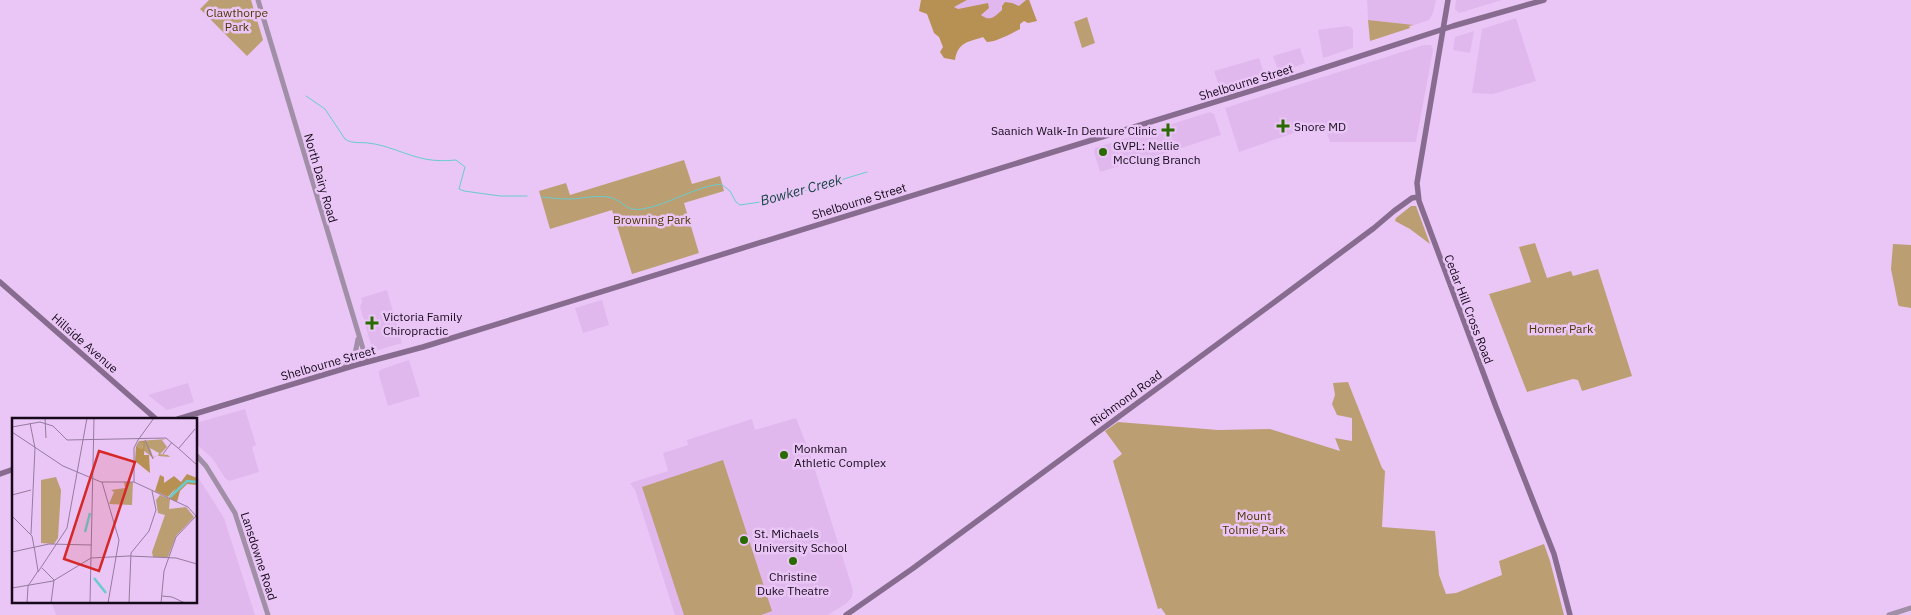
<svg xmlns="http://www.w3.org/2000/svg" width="1911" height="615" font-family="'IBM Plex Sans',sans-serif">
  <rect width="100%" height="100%" fill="#eac6f6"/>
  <path fill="#e1b8ee" d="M 928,0 L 1030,0 L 1035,17 L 983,36 Z
    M 1367,0 L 1436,0 L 1433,13 L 1429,20 L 1414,25 L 1368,20 Z
    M 1456,0 L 1502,0 L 1459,13 L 1455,9 Z
    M 1516,18 L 1536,81 L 1493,94 L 1472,93 L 1482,29 Z
    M 1347,26 L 1351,27 L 1353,30 L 1353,48 L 1323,58 L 1318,30 Z
    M 1474,31 L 1470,53 L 1453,50 L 1455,37 Z
    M 1424,45 L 1431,45 L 1433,50 L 1416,142 L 1330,142 L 1325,127 L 1320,124 L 1239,152 L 1225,108 Z
    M 1300,48 L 1305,63 L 1279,73 L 1273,56 Z
    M 1259,58 L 1265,76 L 1220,89 L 1214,71 Z
    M 1210,112 L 1214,114 L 1221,135 L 1127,166 L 1126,164 L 1100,172 L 1094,152 L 1095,148 Z
    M 387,290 L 402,343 L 375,351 L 372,348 L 360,307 L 362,302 L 361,298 Z
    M 602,300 L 609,325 L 583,333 L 575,308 Z
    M 409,360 L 420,396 L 388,406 L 379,375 L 379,371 L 382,369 Z
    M 188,383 L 194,402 L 167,410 L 148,395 Z
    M 245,409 L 256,445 L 252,447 L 259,472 L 229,481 L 225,478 L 212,458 L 196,444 L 196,423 Z
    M 796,418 L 809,451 L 853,590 L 852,597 L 847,603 L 828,615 L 675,615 L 635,490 L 630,483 L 668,471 L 663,453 L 688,445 L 687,440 L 752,419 L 755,430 Z
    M 196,474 L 224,518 L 255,615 L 56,615 L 51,601 L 196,601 Z"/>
  <path fill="#bb9e72" d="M 209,0 L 251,0 L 263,40 L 247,56 L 200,9 Z
    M 1087,17 L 1095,43 L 1082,48 L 1074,22 Z
    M 1368,20 L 1414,25 L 1409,26 L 1410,28 L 1370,41 Z
    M 684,160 L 692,184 L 720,176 L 724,191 L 684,203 L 699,253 L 632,274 L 612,210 L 550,229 L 539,191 L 566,183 L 570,195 Z
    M 1411,206 L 1416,206 L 1430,244 L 1410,229 L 1395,221 L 1396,218 Z
    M 1535,243 L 1547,278 L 1571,271 L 1573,276 L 1598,269 L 1632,376 L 1582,391 L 1578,380 L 1573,379 L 1527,392 L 1489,294 L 1531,282 L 1519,247 Z
    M 1893,244 L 1911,245 L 1911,308 L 1899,306 L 1898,304 L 1891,269 Z
    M 1348,382 L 1382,468 L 1385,471 L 1382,527 L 1435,531 L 1439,575 L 1446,594 L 1456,593 L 1502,575 L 1499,561 L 1544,544 L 1550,561 L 1564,615 L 1166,615 L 1161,608 L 1158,609 L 1113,461 L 1122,454 L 1105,431 L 1118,422 L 1218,430 L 1270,429 L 1340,451 L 1335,438 L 1352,441 L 1352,418 L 1337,415 L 1332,404 L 1335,395 L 1333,383 Z
    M 723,460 L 772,611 L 761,615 L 684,615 L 642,487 Z"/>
  <path fill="#b79153" d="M 921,0 L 967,0 L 954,7 L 958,9 L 988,3 L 989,8 L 981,15 C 990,22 994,17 1002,10 L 1002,6 L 1005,2 L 1012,3 L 1019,6 L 1026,0 L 1029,0 L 1037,21 L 1028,23 L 1024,21 L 1020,24 L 1020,29 C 1013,33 994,43 987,42 L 983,37 C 968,42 958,42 955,60 L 944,58 L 940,52 L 943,47 L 939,37 L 934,33 L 927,14 L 919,11 Z"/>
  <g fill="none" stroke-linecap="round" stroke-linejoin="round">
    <path stroke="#69cbce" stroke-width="1" d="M 306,96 L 325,109 L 345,139 C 352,144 360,142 368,143 C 388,145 405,155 425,159 C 435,161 445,161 456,160 L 465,167 L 459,189 L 464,191 L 500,196 L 527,196
      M 542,197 C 551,198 560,199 569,199 C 582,199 599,194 612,198 C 623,201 626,212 643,209 C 670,204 694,187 721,184 L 730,191 L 736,202 L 740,205 L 774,200 L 867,172"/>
    <path stroke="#a18fa7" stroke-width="5" d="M 258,0 L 367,362
      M 344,368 L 355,354 L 358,339
      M 196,455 L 206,466 L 235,513 L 268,615
      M 1889,615 L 1911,608"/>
    <path stroke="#886c90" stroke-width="5.5" d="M 1448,0 L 1417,183 L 1419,201 L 1496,407 L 1554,554 L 1570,615
      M 0,282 L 156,419
      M 178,419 L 356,365 L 423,347 L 1302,75 L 1453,26 L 1544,0
      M 0,474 L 14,469
      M 846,615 L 912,569 L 1284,295 L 1374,228 L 1394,211 L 1412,198 L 1418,197"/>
  </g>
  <g fill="#296b01" stroke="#eac6f6" stroke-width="2">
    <path d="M1280.5 118.5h5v5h5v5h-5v5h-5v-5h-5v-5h5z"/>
    <path d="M1165.5 122.5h5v5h5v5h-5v5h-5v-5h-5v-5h5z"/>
    <circle cx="1103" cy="152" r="5"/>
    <path d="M369.5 315.5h5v5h5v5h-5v5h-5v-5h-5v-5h5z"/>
    <circle cx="784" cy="455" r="5"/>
    <circle cx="744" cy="540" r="5"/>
    <circle cx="793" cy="561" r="5"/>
  </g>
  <g text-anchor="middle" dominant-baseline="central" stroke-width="5" stroke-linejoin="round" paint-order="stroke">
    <g font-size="12" fill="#513702" stroke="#eac6f6">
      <text x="237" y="12">Clawthorpe<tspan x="237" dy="14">Park</tspan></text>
      <text x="652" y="219">Browning Park</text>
      <text x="1561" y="328">Horner Park</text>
      <text x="1254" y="515">Mount<tspan x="1254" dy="14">Tolmie Park</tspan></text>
    </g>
    <g font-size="12" fill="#160a1a" stroke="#eac6f6">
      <text transform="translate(1246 82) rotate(-17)">Shelbourne Street</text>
      <text transform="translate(321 178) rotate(74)">North Dairy Road</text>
      <text transform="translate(859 201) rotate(-17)">Shelbourne Street</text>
      <text transform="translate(1469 309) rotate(69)">Cedar Hill Cross Road</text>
      <text transform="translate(85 343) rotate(41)">Hillside Avenue</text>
      <text transform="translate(328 363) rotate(-16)">Shelbourne Street</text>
      <text transform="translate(1126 398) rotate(-36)">Richmond Road</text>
      <text transform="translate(259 556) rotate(72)">Lansdowne Road</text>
    </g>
    <g font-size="12" fill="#160a1a" stroke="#eac6f6" text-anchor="start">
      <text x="1294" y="126">Snore MD</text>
      <text x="1157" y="130" text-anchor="end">Saanich Walk-In Denture Clinic</text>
      <text x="1113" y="145">GVPL: Nellie<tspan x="1113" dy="14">McClung Branch</tspan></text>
      <text x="383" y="316">Victoria Family<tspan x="383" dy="14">Chiropractic</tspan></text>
      <text x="794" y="448">Monkman<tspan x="794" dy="14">Athletic Complex</tspan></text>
      <text x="754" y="533">St. Michaels<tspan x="754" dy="14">University School</tspan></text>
      <text x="793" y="576" text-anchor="middle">Christine<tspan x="793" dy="14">Duke Theatre</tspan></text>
    </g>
    <g font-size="14" font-style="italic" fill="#174446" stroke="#eac6f6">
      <text transform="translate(801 190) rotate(-15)">Bowker Creek</text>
    </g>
  </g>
  <g transform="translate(12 418)">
    <rect width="185" height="185" fill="#eac6f6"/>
    <path d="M 154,21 L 150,22 L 155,29 L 148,36 L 156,37 L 158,39 L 146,38 L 147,35 L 138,30 L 141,39 L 144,38 L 141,40 L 131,32 L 131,27 L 130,31 L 124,28 L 127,23 ZM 44,59 L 49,72 L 46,120 L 42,126 L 29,125 L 29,62 ZM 112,64 L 121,64 L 120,87 L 97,86 L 102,74 L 99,72 L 113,70 ZM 148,77 L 158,81 L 157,91 L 174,89 L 182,99 L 164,118 L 156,139 L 141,139 L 140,134 L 153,97 L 146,95 L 144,82 Z" fill="#bb9e72"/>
    <path d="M 131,23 L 133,24 L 132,37 L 137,37 L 138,55 L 123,43 L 124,28 L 130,31 L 132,25 L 128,24 ZM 175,56 L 185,60 L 185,67 L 175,66 L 168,73 L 165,84 L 157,80 L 164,70 L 156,79 L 143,73 L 148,57 L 152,59 L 152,65 L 162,58 L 169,64 Z" fill="#b79153"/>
    <path fill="none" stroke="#69cbce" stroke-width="2.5" d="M 158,79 L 175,63 L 185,64M 73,114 L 78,95M 82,160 L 94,175"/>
    <path fill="none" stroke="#957b9e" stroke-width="1" d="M 33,0 L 34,20M 18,5 L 23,30 L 19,116M 0,9 L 28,4 L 41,8 L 55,22 L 154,20 L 166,30M 0,14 L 51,48 L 89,64 L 122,64 L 176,89 L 184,98M 126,22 L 142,0M 133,22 L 141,41M 166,30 L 185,47M 167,30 L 183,11M 151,36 L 160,24M 90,64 L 107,122 L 96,185M 122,64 L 122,30 L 126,22M 0,77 L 19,72M 0,98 L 20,118 L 23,134 L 26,153 L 16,168 L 15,185M 0,134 L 37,126 L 80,127M 79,140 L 117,138 L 164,140 L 185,146M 30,150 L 42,162 L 39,185M 26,154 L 55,110 L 75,0M 0,170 L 41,163 L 79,140M 150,178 L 160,179 L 173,185M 78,185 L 82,0M 117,185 L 119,135 L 137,113 L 144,92 L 140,73M 149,185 L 152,153 L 164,119 L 185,97"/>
    <path fill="#d62828" fill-opacity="0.15" stroke="#d62828" stroke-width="2.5" d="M 87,33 L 123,44 L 87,153 L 52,141 Z"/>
    <rect width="185" height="185" fill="none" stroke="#160a1a" stroke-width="2.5"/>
  </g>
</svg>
